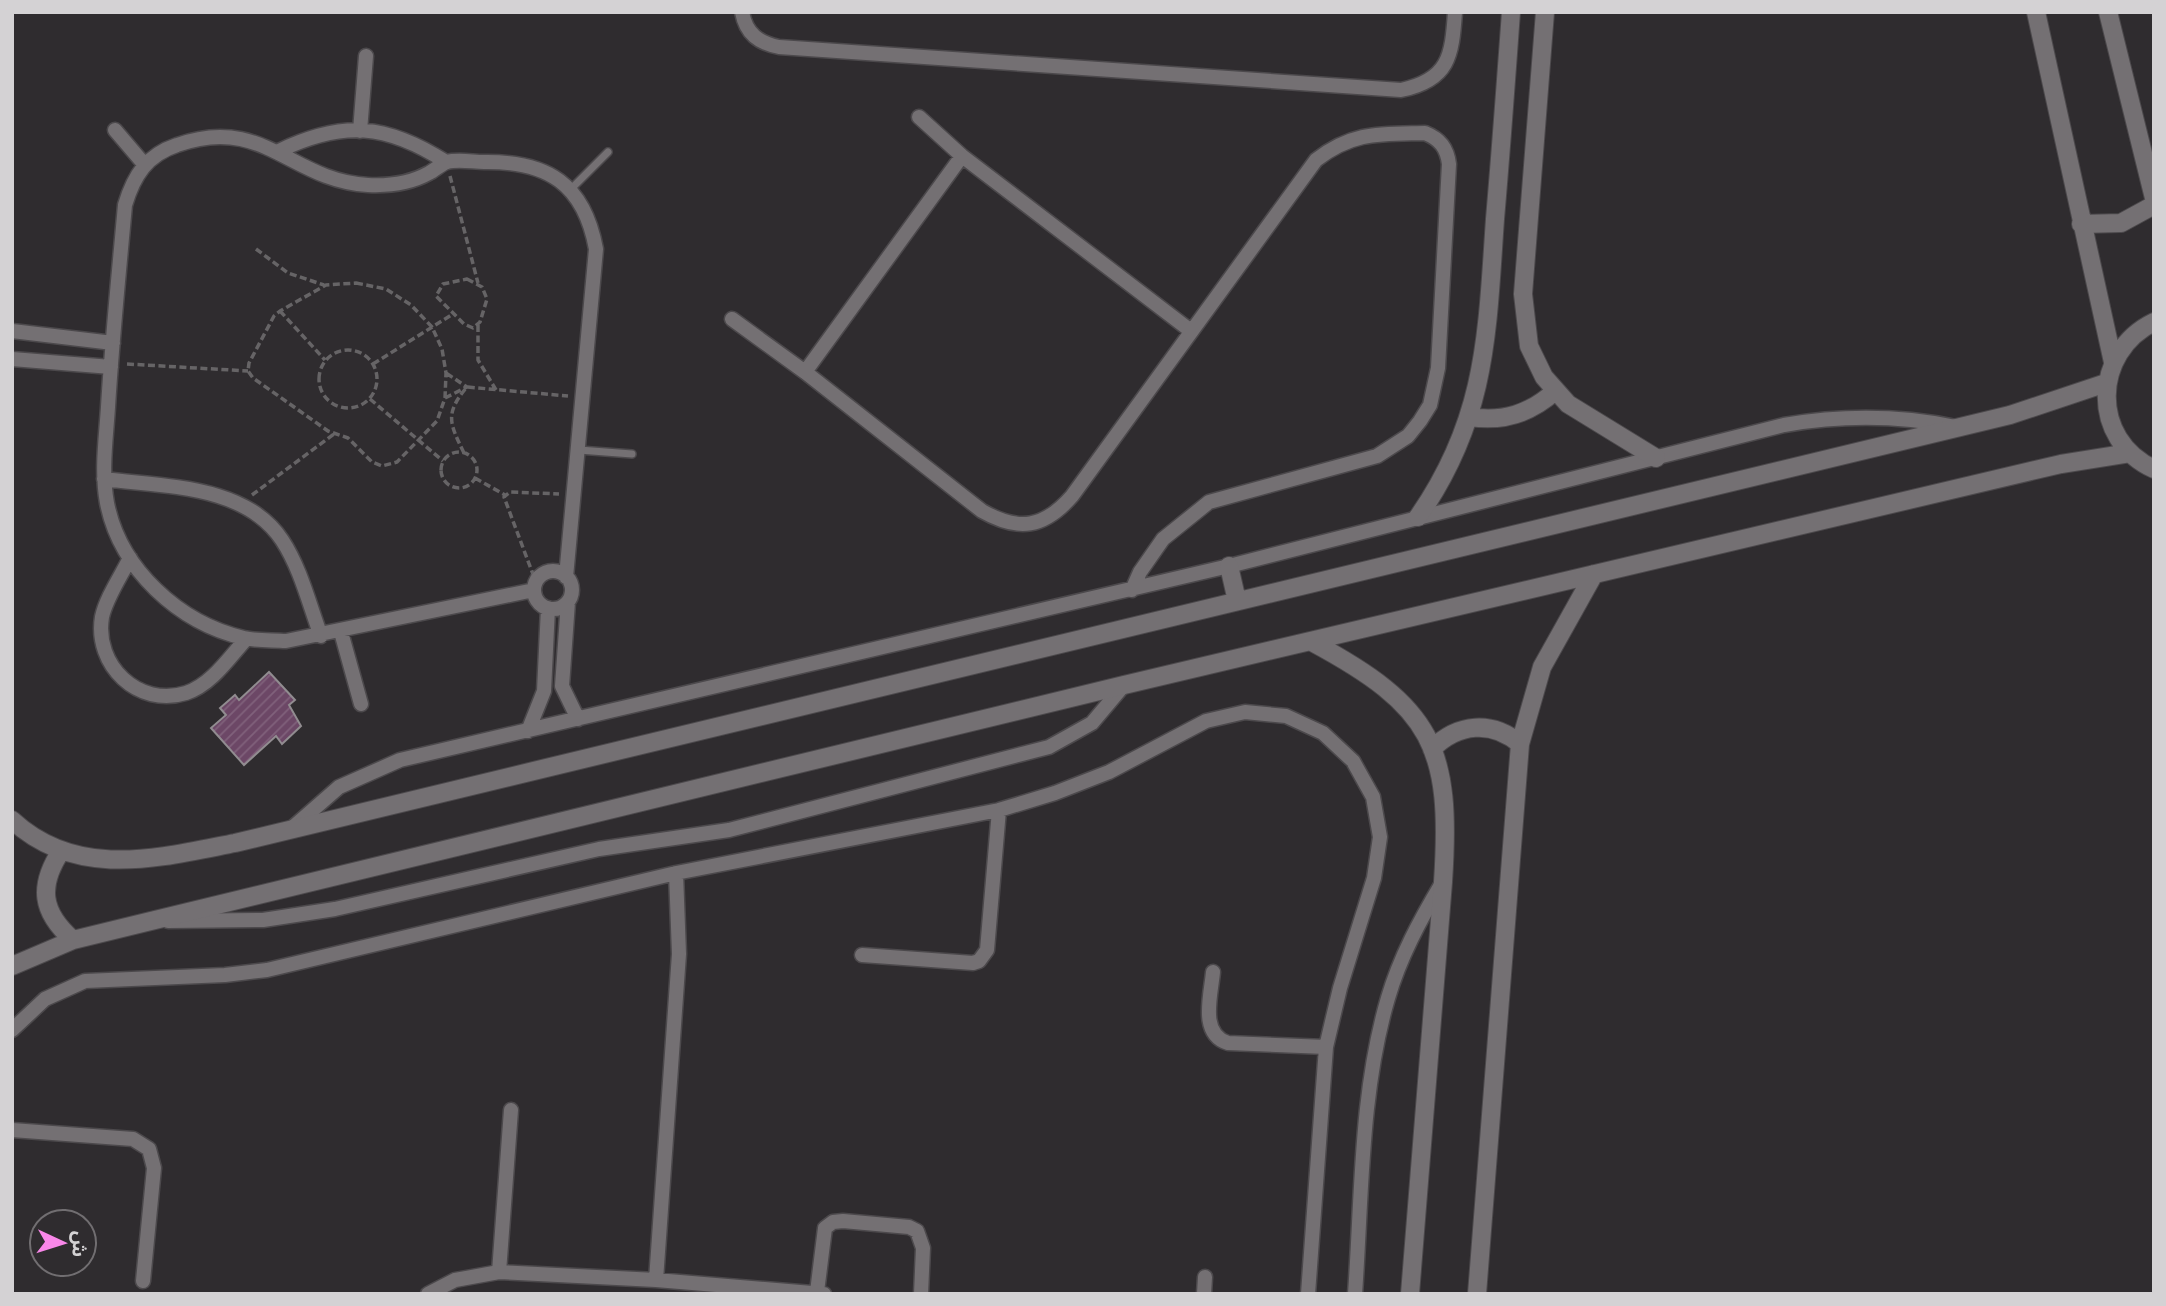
<svg xmlns="http://www.w3.org/2000/svg" width="2166" height="1306" font-family="'Space Grotesk','Noto Sans Arabic',sans-serif">
  <defs>
    <pattern id="building-hatch" width="6" height="6" patternUnits="userSpaceOnUse" patternTransform="scale(1.75)"><rect width="6" height="6" fill="#6c4766"/><path d="M-1 1l2-2M0 6l6-6M5 7l2-2" fill="none" stroke="#80617b"/></pattern>
  </defs>
  <rect width="100%" height="100%" fill="#2f2c2f"/>
  <path fill="url(#building-hatch)" stroke="#918c90" stroke-width="2" d="M 269,672 L 295,700 L 289,705 L 301,726 L 282,744 L 276,736 L 244,765 L 211,728 L 226,715 L 220,708 L 235,695 L 239,700 Z"/>
  <g fill="none" stroke-linecap="round" stroke-linejoin="round">
    <defs>
      <path id="service" d="M 570,190 L 608,152
        M 579,450 L 632,454"/>
      <path id="minor" d="M 742,12 C 746,34 759,43 779,47 L 1401,90 C 1449,80 1452,56 1455,12
        M 919,117 L 962,156 L 1191,331
        M 115,130 L 144,164
        M 360,131 L 366,56
        M 279,151 C 343,120 387,124 446,162
        M 732,319 L 805,372 L 982,511 C 1019,532 1044,528 1072,496 L 1316,160 C 1353,131 1381,134 1425,133 C 1440,139 1447,148 1449,164 L 1438,368 L 1430,405 L 1420,421 L 1408,436 L 1377,456 L 1209,502 L 1163,539 L 1140,572 L 1132,590
        M 12,331 L 113,343
        M 12,359 L 111,367
        M 805,372 L 962,156
        M 104,479 C 163,487 245,484 282,540 C 301,569 309,604 321,636
        M 130,558 C 121,576 106,598 102,617 C 94,665 138,708 186,693 C 211,685 229,658 246,639
        M534 590a19 19 0 1 1 38 0a19 19 0 1 1-38 0Z
        M 534,590 L 286,641 C 272,640 257,641 244,638 C 179,623 120,569 107,503 C 101,471 106,439 108,407 C 112,340 119,272 125,205 C 134,175 147,155 177,145 C 263,114 291,181 368,185 C 389,186 411,183 429,173 C 435,170 441,164 447,162 C 458,159 473,162 484,162 C 548,161 584,184 596,249 L 566,577
        M 568,602 L 562,686 L 578,719
        M 341,632 L 361,704
        M 528,731 L 544,691 L 548,608
        M 291,829 L 339,787 L 400,760 L 1229,566 L 1784,425 C 1842,415 1898,415 1956,427
        M 168,921 L 263,920 L 335,909 L 599,849 L 729,830 L 1049,747 L 1092,723 L 1124,685
        M 862,955 L 973,963 L 979,961 L 987,950 L 999,810
        M 1213,972 C 1211,995 1199,1034 1228,1043 L 1326,1047
        M 12,1030 L 45,999 L 85,981 L 225,975 L 267,970 L 676,873 L 999,810 L 1055,793 L 1109,772 L 1206,721 L 1245,712 L 1286,716 L 1323,733 L 1353,761 L 1373,797 L 1380,837 L 1374,878 L 1340,988 L 1326,1047 L 1308,1294
        M 12,1130 L 133,1139 L 149,1149 L 154,1168 L 143,1281
        M 499,1272 L 511,1110
        M 656,1280 L 679,954 L 676,873
        M 817,1292 L 825,1228 L 833,1222 L 843,1221 L 909,1227 L 917,1231 L 923,1248 L 921,1294
        M 428,1294 L 455,1280 L 499,1272 L 656,1280 L 824,1294
        M 1204,1294 L 1205,1277
        M 1355,1294 C 1362,1196 1360,1093 1388,998 C 1400,957 1420,920 1442,883"/>
      <path id="tertiary" d="M 1545,12 L 1523,294 L 1529,346 L 1544,377 L 1568,404 L 1656,458
        M 2036,12 L 2113,362
        M 2108,12 L 2154,198
        M 2081,224 L 2121,223 L 2154,205
        M 2154,322 C 2092,352 2090,440 2154,469
        M 1470,417 C 1503,422 1530,414 1555,391
        M 1418,517 C 1487,418 1487,334 1495,219 C 1501,150 1506,81 1511,12
        M 1229,566 L 1237,601
        M 1312,642 C 1433,707 1452,747 1443,882 L 1410,1294
        M 1432,749 C 1458,723 1492,720 1520,744
        M 12,820 C 77,880 158,858 235,843 L 2010,415 L 2106,383
        M 61,851 C 38,886 41,912 73,940
        M 12,966 L 73,940 L 155,920 L 1124,685 L 2061,464 L 2130,453
        M 1477,1294 L 1520,744 L 1542,667 L 1594,574"/>
    </defs>
    <use href="#service" stroke="#4c494c" stroke-width="10"/>
    <use href="#minor" stroke="#4c494c" stroke-width="17"/>
    <use href="#tertiary" stroke="#4c494c" stroke-width="20"/>
    <path stroke="#666466" stroke-width="3.5" stroke-dasharray="7 3.5" stroke-linecap="butt" d="M 450,176 L 478,283
      M 256,249 L 288,273 L 324,285
      M 467,279 L 482,287 L 487,299 L 480,322 L 473,328 L 464,324 L 436,296 L 443,284 Z
      M 356,283 L 386,289 L 411,305 L 432,327 L 442,349 L 446,373 L 445,398 L 437,421 L 397,462 L 382,466 L 372,462 L 348,438 L 328,431 L 253,378 L 248,371 L 249,363 L 274,316 L 280,311 L 326,285 Z
      M 280,311 L 325,360
      M 478,325 L 478,360 L 496,390
      M319 379a29 29 0 1 1 58 0a29 29 0 1 1-58 0Z
      M 127,364 L 248,371
      M 373,364 L 453,314
      M 445,398 L 467,387 L 446,373
      M 370,399 L 443,461
      M441 470a18 18 0 1 1 36 0a18 18 0 1 1-36 0Z
      M 464,453 C 450,424 444,414 467,387 L 568,396
      M 475,478 L 505,495
      M 252,495 L 334,434
      M 534,577 L 504,497 L 510,492 L 559,494"/>
    <use href="#service" stroke="#747073" stroke-width="7"/>
    <use href="#minor" stroke="#747073" stroke-width="14"/>
    <use href="#tertiary" stroke="#747073" stroke-width="18"/>
  </g>
  <rect width="2166" height="1306" fill="none" stroke="#d4d2d4" stroke-width="28"/>
  <g transform="translate(63 1243) rotate(94)"><circle r="33" fill="#2f2c2f" stroke="#716e71" stroke-width="2"/>
  <path d="M0-5L12 26L0 18L-12 26Z" fill="#f987e9"/>
  <text y="-10" font-size="19" font-weight="bold" text-anchor="middle" fill="#d4d2d4">ش</text>
  </g>
</svg>
